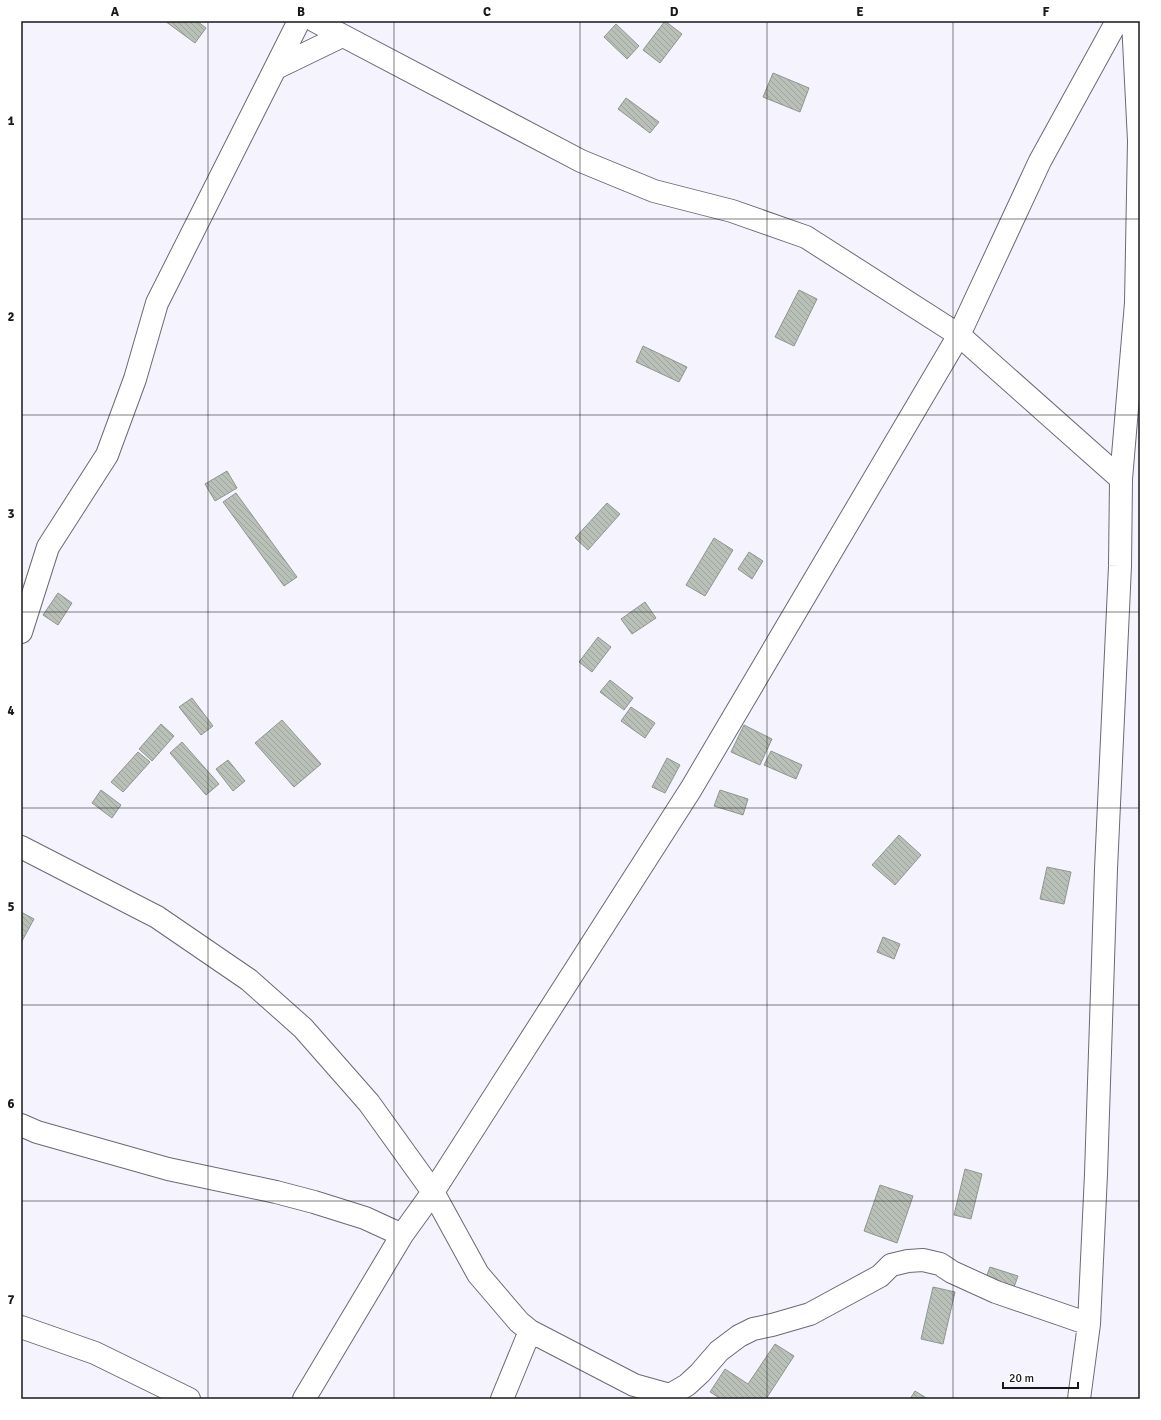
<svg xmlns="http://www.w3.org/2000/svg" width="1161" height="1420" font-family="Signika,sans-serif">
  <defs>
    <pattern id="building-back-hatch" width="6" height="6" patternUnits="userSpaceOnUse"><rect width="6" height="6" fill="#b8c0b7"/><path d="M-1 5l2 2M0 0l6 6M5-1l2 2" fill="none" stroke="#9da49d"/></pattern>
  </defs>
  <rect width="100%" height="100%" fill="#f5f3fe"/>
  <path fill="url(#building-back-hatch)" stroke="#8e968d" d="M 165,21 L 197,21 L 206,28 L 195,43 Z
    M 665,21 L 682,34 L 660,63 L 643,50 Z
    M 616,24 L 639,46 L 627,59 L 604,37 Z
    M 773,73 L 809,88 L 800,112 L 763,97 Z
    M 626,98 L 659,122 L 650,133 L 618,109 Z
    M 799,290 L 817,299 L 794,346 L 775,337 Z
    M 643,346 L 687,367 L 679,382 L 636,362 Z
    M 227,471 L 237,488 L 215,501 L 205,484 Z
    M 236,493 L 297,577 L 284,586 L 223,502 Z
    M 607,503 L 620,514 L 588,550 L 575,538 Z
    M 714,538 L 733,550 L 705,596 L 686,585 Z
    M 749,552 L 763,561 L 752,579 L 738,569 Z
    M 58,593 L 72,603 L 58,625 L 43,615 Z
    M 645,602 L 656,618 L 632,634 L 621,619 Z
    M 598,637 L 611,647 L 592,672 L 579,662 Z
    M 610,680 L 633,698 L 624,710 L 600,692 Z
    M 192,698 L 213,726 L 201,735 L 179,707 Z
    M 631,707 L 655,723 L 645,738 L 621,721 Z
    M 282,720 L 321,764 L 294,787 L 255,743 Z
    M 161,724 L 174,736 L 152,761 L 139,749 Z
    M 744,725 L 772,739 L 760,765 L 731,752 Z
    M 182,742 L 219,784 L 206,795 L 170,753 Z
    M 771,751 L 802,765 L 796,779 L 764,765 Z
    M 138,752 L 150,762 L 123,792 L 111,782 Z
    M 667,758 L 680,765 L 665,793 L 652,787 Z
    M 228,760 L 245,781 L 233,791 L 216,769 Z
    M 101,790 L 121,805 L 112,818 L 92,803 Z
    M 720,790 L 748,799 L 743,815 L 714,806 Z
    M 899,835 L 921,855 L 895,885 L 872,865 Z
    M 1047,867 L 1071,872 L 1064,904 L 1040,899 Z
    M 21,912 L 34,919 L 22,941 L 21,941 Z
    M 883,937 L 900,944 L 894,959 L 877,952 Z
    M 965,1169 L 982,1174 L 971,1219 L 954,1215 Z
    M 880,1185 L 913,1196 L 897,1243 L 864,1231 Z
    M 990,1267 L 1018,1276 L 1013,1290 L 985,1280 Z
    M 933,1287 L 955,1292 L 943,1344 L 921,1339 Z
    M 775,1344 L 794,1356 L 766,1399 L 721,1399 L 710,1392 L 725,1369 L 748,1384 Z
    M 915,1391 L 928,1399 L 910,1399 Z"/>
  <g fill="none" stroke-linecap="round" stroke-linejoin="round">
    <defs>
      <path id="minor" d="M 315,21 L 581,161 L 654,191 L 732,211 L 806,237 L 959,335 L 1121,479
        M 276,68 L 342,36
        M 21,632 L 48,547 L 107,455 L 135,379 L 157,303 L 299,21
        M 21,847 L 157,917 L 249,980 L 303,1028 L 369,1103 L 433,1192 L 478,1274 L 519,1322 L 530,1331 L 634,1385 L 670,1395 L 687,1385 L 700,1373 L 719,1351 L 739,1336 L 753,1329 L 772,1325 L 810,1314 L 880,1276 L 891,1265 L 908,1261 L 923,1260 L 940,1264 L 952,1272 L 996,1292 L 1089,1324
        M 21,1125 L 37,1132 L 168,1169 L 276,1192 L 314,1202 L 365,1218 L 402,1235
        M 21,1327 L 95,1353 L 189,1399
        M 304,1399 L 402,1235 L 433,1192 L 691,789 L 959,335 L 1040,161 L 1117,21
        M 502,1399 L 530,1331
        M 1079,1399 L 1089,1324 L 1096,1174 L 1106,869 L 1120,566 L 1121,479 L 1136,303 L 1139,141 L 1133,21"/>
    </defs>
    <use href="#minor" stroke="#6b6973" stroke-width="24"/>
    <use href="#minor" stroke="#fff" stroke-width="22"/>
  </g>
  <path fill="none" stroke="#18171b" stroke-width="1" stroke-opacity="0.55" d="M 208,21 L 208,1399M 394,21 L 394,1399M 580,21 L 580,1399M 767,21 L 767,1399M 953,21 L 953,1399M 21,219 L 1140,219M 21,415 L 1140,415M 21,612 L 1140,612M 21,808 L 1140,808M 21,1005 L 1140,1005M 21,1201 L 1140,1201"/>
  <rect width="1161" height="1420" fill="none" stroke="#ffffff" stroke-width="44"/>
  <path d="M1003 1382v6h75v-6" fill="none" stroke="#18171b" stroke-width="2"/>
  <text x="1009" y="1382" font-size="12" fill="#18171b" stroke="#ffffff" stroke-width="3" paint-order="stroke">20 m</text>
  <rect x="22" y="22" width="1117" height="1376" fill="none" stroke="#18171b" stroke-width="1.5"/>
  <g font-size="13" text-anchor="middle" font-weight="bold" fill="#18171b">
    <text x="115" y="16">A</text>
    <text x="301" y="16">B</text>
    <text x="487" y="16">C</text>
    <text x="674" y="16">D</text>
    <text x="860" y="16">E</text>
    <text x="1046" y="16">F</text>
    <text x="11" y="125">1</text>
    <text x="11" y="321">2</text>
    <text x="11" y="518">3</text>
    <text x="11" y="715">4</text>
    <text x="11" y="911">5</text>
    <text x="11" y="1108">6</text>
    <text x="11" y="1304">7</text>
  </g>
</svg>
